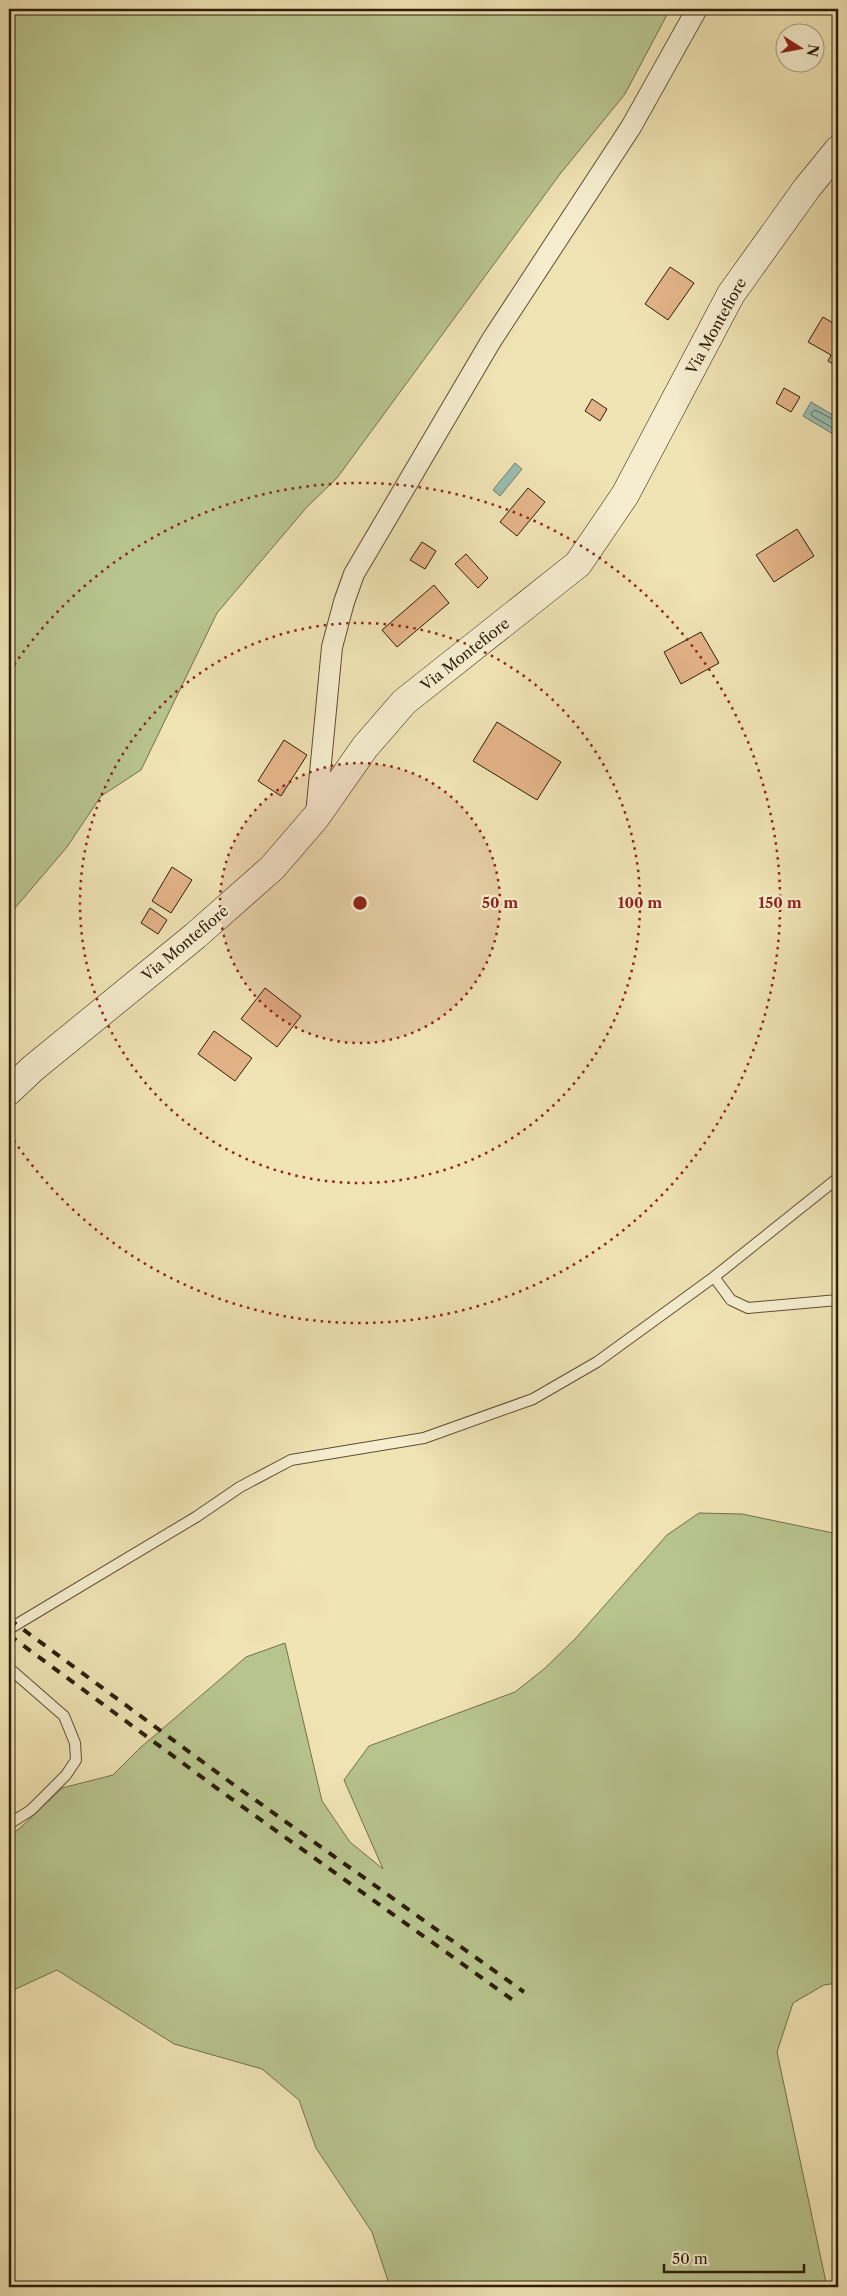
<svg xmlns="http://www.w3.org/2000/svg" width="847" height="2296" font-family="'Libre Caslon Text',serif">
  <rect width="100%" height="100%" fill="#f0e3b4"/>
  <filter id="stains"><feTurbulence type="fractalNoise" baseFrequency=".004" numOctaves="4"/><feColorMatrix values="0 0 0 0 .2 0 0 0 0 .09 0 0 0 0 .02 0 0 0 .5 -.17"/></filter>
  <radialGradient id="worn" r=".72"><stop offset=".6" stop-color="#630" stop-opacity="0"/><stop offset="1" stop-color="#630" stop-opacity=".3"/></radialGradient>
  <path fill="#b8c48e" stroke="#72704c" d="M 9,9 L 670,9 L 625,94 L 560,174 L 337,478 L 306,508 L 217,613 L 141,770 L 101,796 L 67,847 L 9,915 Z
    M 699,1513 L 742,1514 L 838,1534 L 838,1983 L 824,1985 L 793,2003 L 777,2052 L 827,2287 L 390,2287 L 372,2232 L 316,2148 L 299,2100 L 262,2069 L 174,2044 L 57,1970 L 9,1992 L 9,1835 L 19,1829 L 62,1788 L 113,1775 L 140,1748 L 246,1657 L 285,1643 L 322,1801 L 350,1842 L 383,1869 L 344,1780 L 369,1746 L 515,1692 L 544,1669 L 575,1639 L 667,1535 Z"/>
  <path fill="#9abeb1" stroke="#6e7e6f" d="M 811,402 L 838,418 L 838,437 L 803,416 Z
    M 515,463 L 522,469 L 500,496 L 493,490 Z"/>
  <g fill="none" stroke-linecap="round" stroke-linejoin="round">
    <path stroke="#646e5e" stroke-width="1" d="M 838,422 L 815,410 L 811,413 L 812,416 L 838,431"/>
  </g>
  <path fill="#e3b488" stroke="#2d1d0b" d="M 670,267 L 694,283 L 668,320 L 645,304 Z
    M 823,317 L 838,326 L 838,367 L 828,361 L 831,355 L 808,342 Z
    M 784,388 L 800,397 L 791,412 L 776,403 Z
    M 592,399 L 607,409 L 600,421 L 585,411 Z
    M 528,488 L 545,502 L 517,536 L 500,522 Z
    M 797,529 L 814,556 L 774,582 L 756,555 Z
    M 422,542 L 436,551 L 425,569 L 410,560 Z
    M 466,554 L 488,578 L 478,588 L 455,564 Z
    M 434,585 L 449,603 L 397,647 L 382,630 Z
    M 701,632 L 719,663 L 681,684 L 664,652 Z
    M 497,722 L 561,762 L 537,800 L 473,761 Z
    M 284,740 L 307,755 L 281,796 L 258,781 Z
    M 172,867 L 192,880 L 171,913 L 152,901 Z
    M 150,908 L 167,920 L 158,934 L 141,923 Z
    M 265,988 L 301,1016 L 277,1047 L 241,1019 Z
    M 214,1031 L 252,1058 L 235,1081 L 198,1054 Z"/>
  <g fill="none" stroke-linecap="round" stroke-linejoin="round">
    <defs>
      <path id="lane" d="M 714,1277 L 731,1300 L 748,1308 L 838,1300
        M 9,1629 L 196,1517 L 240,1487 L 291,1460 L 424,1438 L 533,1399 L 597,1362 L 714,1277 L 838,1178
        M 9,1668 L 64,1716 L 75,1743 L 76,1760 L 66,1775 L 31,1810 L 9,1824"/>
      <path id="street" d="M 316,815 L 332,647 L 344,602 L 354,574 L 491,341 L 631,127 L 697,9"/>
      <path id="secondary" d="M 9,1091 L 32,1069 L 195,936 L 272,868 L 316,817 L 365,747 L 404,702 L 578,564 L 625,495 L 731,294 L 807,188 L 838,150"/>
    </defs>
    <use href="#lane" stroke="#5e4e35" stroke-width="12"/>
    <use href="#street" stroke="#5e4e35" stroke-width="22"/>
    <use href="#secondary" stroke="#2d1d0b" stroke-width="29"/>
    <use href="#lane" stroke="#f5edce" stroke-width="10"/>
    <use href="#street" stroke="#f5edce" stroke-width="20"/>
    <use href="#secondary" stroke="#f5edce" stroke-width="28"/>
    <path stroke="#2d1d0b" stroke-width="4" stroke-dasharray="9 9" stroke-linecap="butt" d="M 9,1619 L 230,1782 L 524,1992
      M 9,1635 L 222,1792 L 517,2003"/>
  </g>
  <circle cx="360" cy="903" r="140" fill="#8f2418" fill-opacity=".12"/>
  <g fill="none" stroke="#8f2418" stroke-width="2.5" stroke-dasharray="2.5 5">
    <circle cx="360" cy="903" r="140"/>
    <circle cx="360" cy="903" r="280"/>
    <path d="M10 671A420 420 0 1 1 10 1135"/>
  </g>
  <g text-anchor="middle" dominant-baseline="central" stroke-width="4.5" stroke-linejoin="round" paint-order="stroke">
    <g font-size="15" fill="#2d1d0b" stroke="#f5edce">
      <text transform="translate(716 326) rotate(-61)">Via Montefiore</text>
      <text transform="translate(465 654) rotate(-38)">Via Montefiore</text>
      <text transform="translate(185 943) rotate(-40)">Via Montefiore</text>
    </g>
  </g>
  <circle cx="360" cy="903" r="8" fill="#8f2418" stroke="#f5edce" stroke-width="2.5"/>
  <g font-size="15" text-anchor="middle" font-weight="bold" fill="#8f2418" stroke="#f5edce" stroke-width="4.5" stroke-linejoin="round" paint-order="stroke">
    <text x="500" y="908">50 m</text>
    <text x="640" y="908">100 m</text>
    <text x="780" y="908">150 m</text>
  </g>
  <rect width="847" height="2296" fill="none" stroke="#f0e3b4" stroke-width="30"/>
  <rect x="10" y="10" width="827" height="2276" fill="none" stroke="#2d1d0b" stroke-width="2.5"/>
  <rect x="15" y="15" width="817" height="2266" fill="none" stroke="#2d1d0b"/>
  <g transform="translate(800 48) rotate(101)"><circle r="24" fill="#f5edce" stroke="#a59a80"/>
  <path d="M0-4L9 19L0 12L-9 19Z" fill="#8f2418"/>
  <text y="-8" font-size="14" font-weight="bold" text-anchor="middle" fill="#2d1d0b">N</text>
  </g>
  <path d="M664 2264v8h140v-8" fill="none" stroke="#2d1d0b" stroke-width="2.5"/>
  <text x="672" y="2264" font-size="15" fill="#2d1d0b" stroke="#f5edce" stroke-width="4" paint-order="stroke">50 m</text>
  <rect width="100%" height="100%" filter="url(#stains)"/>
  <rect width="100%" height="100%" fill="url(#worn)"/>
</svg>
